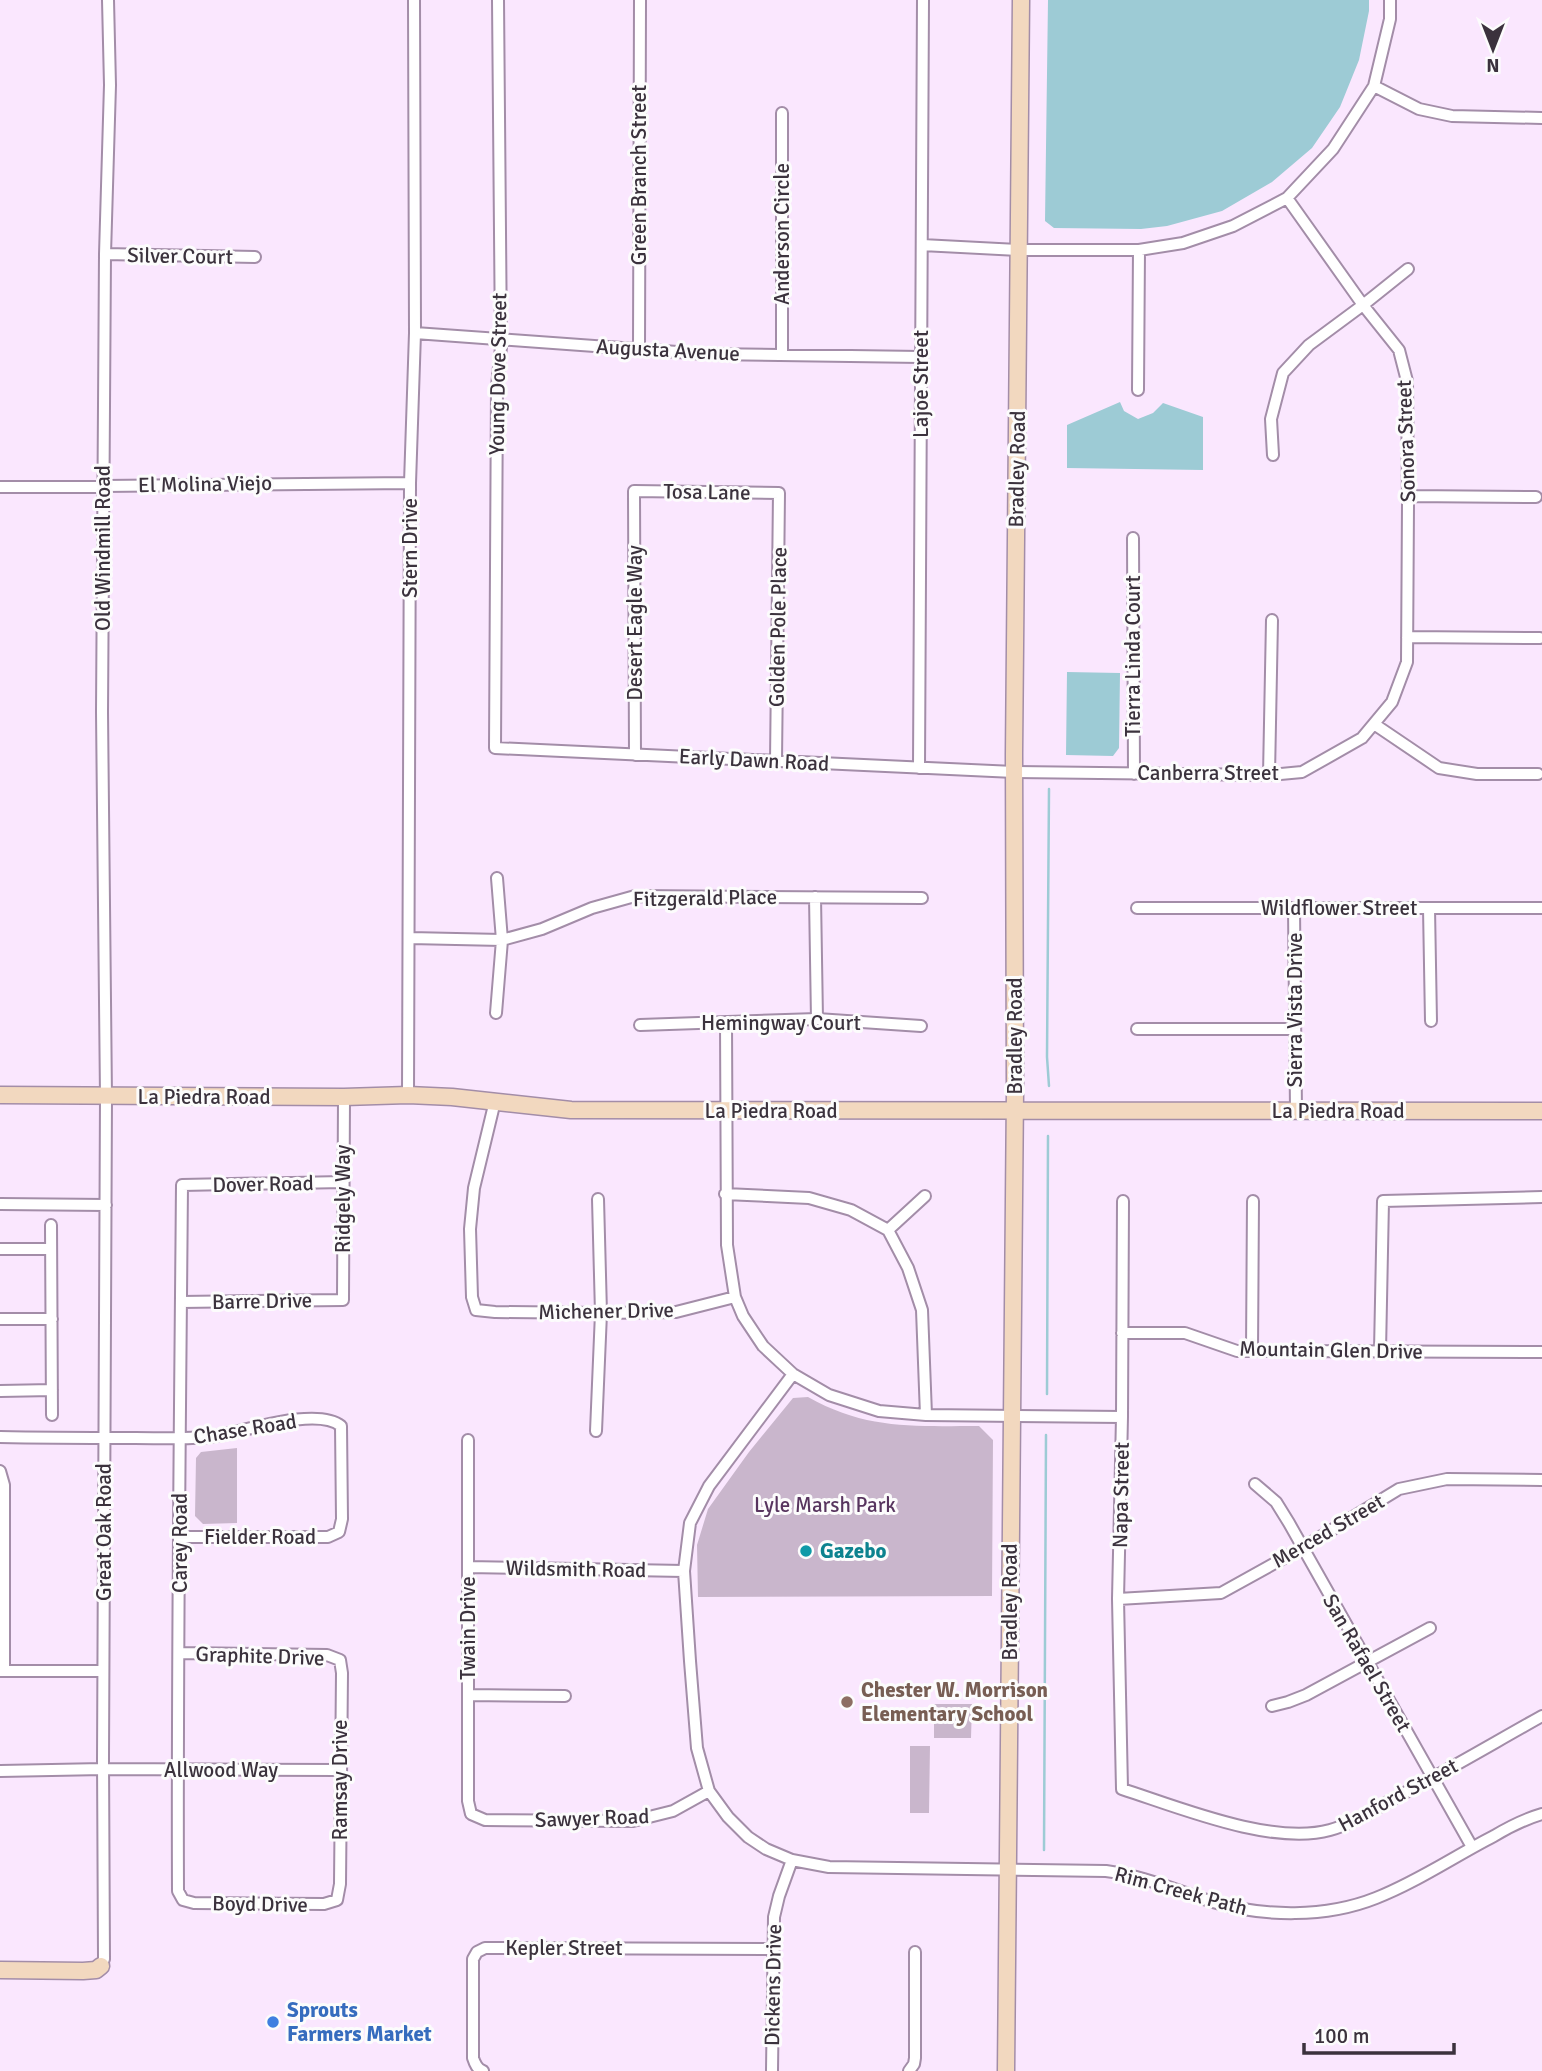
<svg xmlns="http://www.w3.org/2000/svg" width="1542" height="2071" font-family="Signika,sans-serif">
  <rect width="100%" height="100%" fill="#fae7fe"/>
  <path fill="#c9b6cc" d="M 808,1397 C 867,1430 913,1426 979,1426 L 993,1440 L 992,1596 L 698,1597 L 697,1545 L 708,1509 L 749,1452 L 793,1398 Z
    M 237,1448 L 237,1523 L 203,1524 L 195,1516 L 196,1458 L 201,1452 Z
    M 934,1704 L 972,1704 L 971,1738 L 934,1738 Z
    M 910,1746 L 930,1746 L 929,1813 L 910,1813 Z"/>
  <path fill="#9dcbd5" d="M 1048,0 L 1369,0 L 1369,11 L 1359,60 L 1340,107 L 1312,148 L 1272,182 L 1222,211 L 1167,226 L 1141,229 L 1054,228 L 1045,221 Z
    M 1120,402 L 1124,411 L 1138,419 L 1153,413 L 1163,403 L 1203,417 L 1203,470 L 1067,468 L 1067,425 Z
    M 1067,672 L 1120,673 L 1119,748 L 1113,756 L 1066,755 Z"/>
  <g fill="none" stroke-linecap="round" stroke-linejoin="round">
    <path stroke="#9dcbd5" stroke-width="2.5" d="M 1049,1086 L 1047,1057 L 1049,789
      M 1047,1394 L 1048,1136
      M 1044,1850 L 1046,1435"/>
    <defs>
      <path id="street" d="M 498,0 L 501,347 L 497,386 L 495,748 L 1014,772 L 1269,775 L 1302,772 L 1362,738 L 1392,702 L 1407,662 L 1408,505 L 1407,381 L 1399,350 L 1363,305 L 1287,198
        M 1374,86 L 1419,109 L 1452,116 L 1542,118
        M 782,113 L 782,355
        M 922,245 L 1019,250 L 1139,250 L 1183,243 L 1233,226 L 1287,198 L 1333,149 L 1374,86 L 1390,19 L 1390,0
        M 105,254 L 255,257
        M 415,333 L 705,354 L 921,357
        M 639,350 L 640,0
        M 1138,390 L 1139,250
        M 1273,455 L 1271,419 L 1283,373 L 1309,345 L 1363,305 L 1408,269
        M 0,487 L 410,483
        M 1408,496 L 1536,497
        M 1133,538 L 1134,774
        M 1407,637 L 1540,638
        M 1374,724 L 1439,768 L 1477,774 L 1538,774
        M 635,755 L 634,491 L 779,493 L 776,761
        M 919,768 L 923,0
        M 1269,775 L 1272,620
        M 815,897 L 817,1019
        M 1137,908 L 1542,908
        M 1294,908 L 1296,1111
        M 1429,908 L 1431,1021
        M 410,938 L 502,940 L 542,929 L 592,908 L 635,896 L 922,898
        M 496,1013 L 502,940 L 497,878
        M 726,1022 L 727,1245 L 735,1297 L 743,1316 L 763,1346 L 793,1374 L 829,1395 L 879,1411 L 926,1415 L 1122,1417
        M 640,1025 L 817,1019 L 921,1026
        M 1137,1029 L 1295,1029
        M 408,1095 L 410,483 L 415,333 L 414,0
        M 495,1101 L 474,1188 L 470,1229 L 472,1297 L 476,1310 L 495,1312 L 601,1313 L 676,1312 L 735,1297
        M 725,1194 L 809,1198 L 851,1210 L 888,1230 L 908,1268 L 922,1310 L 926,1415
        M 1123,1201 L 1122,1417 L 1118,1599 L 1122,1789 C 1178,1807 1272,1846 1330,1830 C 1352,1824 1373,1810 1393,1799 C 1443,1773 1492,1744 1542,1716
        M 0,1204 L 106,1205
        M 51,1225 L 52,1415
        M 888,1230 L 925,1196
        M 0,1249 L 51,1249
        M 181,1302 L 343,1300 L 344,1097
        M 0,1319 L 52,1319
        M 1122,1333 L 1185,1333 L 1237,1351 L 1542,1352
        M 1252,1351 L 1253,1201
        M 1380,1351 L 1383,1201 L 1542,1197
        M 793,1374 L 709,1486 L 690,1523 L 684,1571 L 690,1661 L 697,1748 L 709,1791 L 728,1817 L 748,1837 L 766,1849 L 792,1860 L 829,1867 L 1106,1871 C 1144,1876 1177,1891 1213,1902 C 1264,1917 1326,1918 1376,1898 C 1417,1882 1455,1856 1494,1836 C 1509,1827 1525,1819 1542,1814
        M 0,1391 L 52,1390
        M 596,1431 L 601,1313 L 598,1199
        M 0,1437 C 45,1438 90,1438 135,1438 C 163,1438 193,1440 221,1435 C 248,1430 318,1407 341,1426 L 342,1519 L 339,1532 L 328,1537 L 179,1537
        M 468,1440 L 468,1801 L 471,1814 L 485,1820 L 633,1821 L 673,1811 L 709,1791
        M 0,1471 L 4,1485 L 4,1671
        M 1255,1484 L 1276,1502 L 1289,1523 L 1472,1847
        M 468,1567 L 684,1571
        M 1118,1599 L 1221,1593 L 1302,1548 L 1399,1489 L 1447,1479 L 1542,1480
        M 179,1653 L 327,1655 L 340,1660 L 342,1673 L 340,1884 L 337,1900 L 324,1904 L 194,1903 L 183,1900 L 178,1891 C 177,1656 180,1420 182,1185 L 343,1182
        M 0,1671 L 103,1671
        M 468,1695 L 565,1696
        M 1272,1706 L 1288,1702 L 1306,1695 L 1430,1628
        M 0,1771 L 103,1769 L 340,1770
        M 101,1966 L 104,1959 L 103,1759 L 106,1097 L 102,712 L 105,254 L 110,85 L 108,0
        M 483,2071 C 477,2069 475,2064 473,2058 L 473,1959 L 477,1952 L 485,1948 L 772,1949
        M 772,2071 L 774,1917 L 779,1896 L 792,1860
        M 909,2071 L 914,2064 L 915,2058 L 915,1952"/>
      <path id="secondary" d="M 0,1095 L 344,1097 L 408,1095 L 452,1097 L 571,1110 L 1542,1111
        M 0,1970 L 83,1971 L 96,1970 L 101,1966
        M 1006,2071 L 1015,1091 L 1014,754 L 1021,0"/>
    </defs>
    <use href="#street" stroke="#a38da8" stroke-width="14"/>
    <use href="#secondary" stroke="#a38da8" stroke-width="19"/>
    <use href="#street" stroke="#fff" stroke-width="10"/>
    <use href="#secondary" stroke="#f2d8bf" stroke-width="16"/>
  </g>
  <circle fill="#0f9aa8" stroke="#fcfcfc" stroke-width="2.5" cx="806" cy="1551" r="7"/>
  <circle fill="#8d6e63" stroke="#fcfcfc" stroke-width="2.5" cx="847" cy="1702" r="7"/>
  <circle fill="#3f7fe0" stroke="#fcfcfc" stroke-width="2.5" cx="273" cy="2022" r="7"/>
  <g text-anchor="middle" dominant-baseline="central" stroke-width="6" stroke-linejoin="round" paint-order="stroke">
    <g font-size="21" fill="#3b323d" stroke="#fcfcfc">
      <text transform="translate(639 175) rotate(-90)">Green Branch Street</text>
      <text transform="translate(782 234) rotate(-90)">Anderson Circle</text>
      <text transform="translate(180 256) rotate(1)">Silver Court</text>
      <text transform="translate(668 350) rotate(3)">Augusta Avenue</text>
      <text transform="translate(498 374) rotate(-89)">Young Dove Street</text>
      <text transform="translate(921 384) rotate(-90)">Lajoe Street</text>
      <text transform="translate(1406 441) rotate(-92)">Sonora Street</text>
      <text transform="translate(1017 469) rotate(-89)">Bradley Road</text>
      <text transform="translate(205 484) rotate(-1)">El Molina Viejo</text>
      <text transform="translate(707 492) rotate(1)">Tosa Lane</text>
      <text transform="translate(103 548) rotate(-90)">Old Windmill Road</text>
      <text transform="translate(410 548) rotate(-90)">Stern Drive</text>
      <text transform="translate(635 623) rotate(-90)">Desert Eagle Way</text>
      <text transform="translate(778 627) rotate(-89)">Golden Pole Place</text>
      <text transform="translate(1133 656) rotate(-90)">Tierra Linda Court</text>
      <text transform="translate(754 760) rotate(3)">Early Dawn Road</text>
      <text x="1208" y="773">Canberra Street</text>
      <text transform="translate(705 898) rotate(-1)">Fitzgerald Place</text>
      <text x="1339" y="908">Wildflower Street</text>
      <text transform="translate(1295 1010) rotate(-90)">Sierra Vista Drive</text>
      <text x="781" y="1023">Hemingway Court</text>
      <text transform="translate(1015 1036) rotate(-90)">Bradley Road</text>
      <text x="204" y="1097">La Piedra Road</text>
      <text x="771" y="1111">La Piedra Road</text>
      <text x="1338" y="1111">La Piedra Road</text>
      <text transform="translate(263 1184) rotate(-1)">Dover Road</text>
      <text transform="translate(343 1199) rotate(-90)">Ridgely Way</text>
      <text transform="translate(262 1301) rotate(-1)">Barre Drive</text>
      <text transform="translate(606 1311) rotate(-1)">Michener Drive</text>
      <text transform="translate(1331 1350) rotate(1)">Mountain Glen Drive</text>
      <text transform="translate(245 1429) rotate(-9)">Chase Road</text>
      <text transform="translate(1121 1495) rotate(-89)">Napa Street</text>
      <text transform="translate(1328 1531) rotate(-30)">Merced Street</text>
      <text transform="translate(104 1532) rotate(-90)">Great Oak Road</text>
      <text x="260" y="1537">Fielder Road</text>
      <text transform="translate(180 1543) rotate(-90)">Carey Road</text>
      <text transform="translate(576 1569) rotate(1)">Wildsmith Road</text>
      <text transform="translate(1010 1602) rotate(-90)">Bradley Road</text>
      <text transform="translate(468 1628) rotate(-90)">Twain Drive</text>
      <text transform="translate(260 1656) rotate(2)">Graphite Drive</text>
      <text transform="translate(1367 1663) rotate(60)">San Rafael Street</text>
      <text x="221" y="1770">Allwood Way</text>
      <text transform="translate(340 1780) rotate(-90)">Ramsay Drive</text>
      <text transform="translate(1398 1795) rotate(-28)">Hanford Street</text>
      <text transform="translate(592 1818) rotate(-2)">Sawyer Road</text>
      <text transform="translate(1181 1891) rotate(15)">Rim Creek Path</text>
      <text transform="translate(260 1904) rotate(1)">Boyd Drive</text>
      <text x="564" y="1948">Kepler Street</text>
      <text transform="translate(773 1985) rotate(-89)">Dickens Drive</text>
    </g>
    <g font-size="21" fill="#58355f" stroke="#fcfcfc">
      <text x="825" y="1505">Lyle Marsh Park</text>
    </g>
    <g font-size="21" font-weight="bold" fill="#0d838f" stroke="#fcfcfc" text-anchor="start">
      <text x="820" y="1551">Gazebo</text>
    </g>
    <g font-size="21" font-weight="bold" fill="#785e54" stroke="#fcfcfc" text-anchor="start">
      <text x="861" y="1690">Chester W. Morrison<tspan x="861" dy="24">Elementary School</tspan></text>
    </g>
    <g font-size="21" font-weight="bold" fill="#366cbe" stroke="#fcfcfc" text-anchor="start">
      <text x="287" y="2010">Sprouts<tspan x="287" dy="24">Farmers Market</tspan></text>
    </g>
  </g>
  <g transform="translate(1493 49) rotate(180)" stroke="#fcfcfc" stroke-width="5" paint-order="stroke">
  <path d="M0-5L12 26L0 18L-12 26Z" fill="#3b323d"/>
  <text y="-10" font-size="19" font-weight="bold" text-anchor="middle" fill="#3b323d">N</text>
  </g>
  <path d="M1304 2043v10h150v-10" fill="none" stroke="#3b323d" stroke-width="3.5"/>
  <text x="1314" y="2043" font-size="21" fill="#3b323d" stroke="#fcfcfc" stroke-width="5" paint-order="stroke">100 m</text>
</svg>
